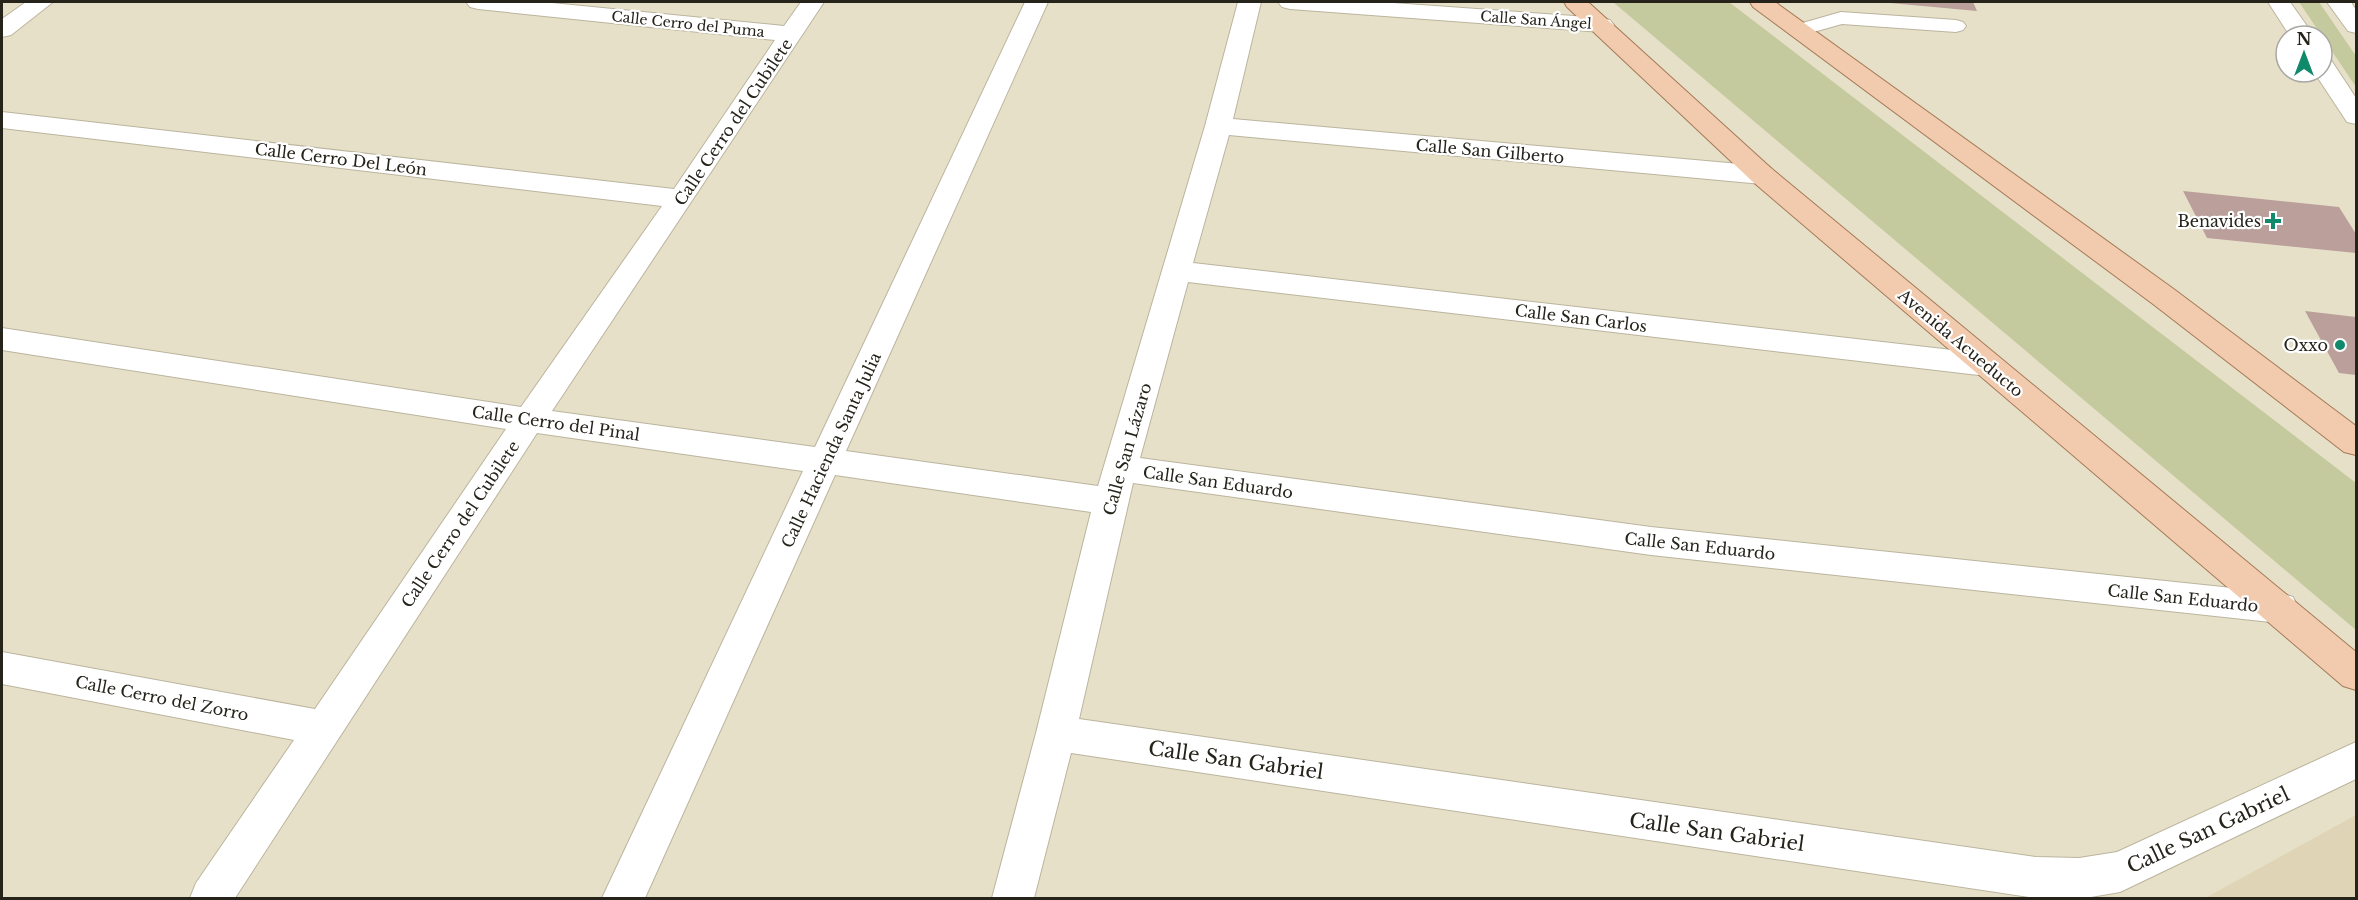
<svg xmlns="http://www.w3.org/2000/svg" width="2358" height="900" font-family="'Libre Baskerville',serif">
  <rect width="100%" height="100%" fill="#e7e0c8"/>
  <path fill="#dfd5b6" d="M 2356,815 L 2356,898 L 2205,898 Z"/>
  <path fill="#c4ca9d" d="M 1613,2 L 1729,2 L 2356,483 L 2356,630 Z
    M 2299,2 L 2319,2 L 2356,56 L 2356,87 Z"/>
  <path fill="#ba9f9b" d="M 1890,2 L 1973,2 L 1977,11 L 1890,3 Z
    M 2183,191 L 2339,207 L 2356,234 L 2356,253 L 2207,238 Z
    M 2305,311 L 2356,317 L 2356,375 L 2339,373 Z"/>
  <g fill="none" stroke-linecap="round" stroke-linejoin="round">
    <defs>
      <path id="lane" d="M 1841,12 L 1956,20 L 1963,22 L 1966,26 L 1963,30 L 1956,32 L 1842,24 L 1799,36 L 1792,34 L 1789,30 L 1792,26 Z"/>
      <path id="street" d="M 26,2 L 53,2 L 11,35 L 2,37 L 2,19 Z
        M 466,2 L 542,2 L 784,26 L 801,2 L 824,2 L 552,411 L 815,447 L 1025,2 L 1048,2 L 846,451 L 1098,486 L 1205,126 L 1238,2 L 1261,2 L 1233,119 L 1762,166 L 1772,169 L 1776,175 L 1772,181 L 1762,184 L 1229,135 L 1193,263 L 1987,354 L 1998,357 L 2003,365 L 1998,373 L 1987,376 L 1188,282 L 1140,458 L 1651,527 L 2280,593 L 2293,597 L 2298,608 L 2293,619 L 2280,623 L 1651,555 L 1133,483 L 1079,719 L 2036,857 L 2079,858 L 2117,852 L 2356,742 L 2356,779 L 2120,892 L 2085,898 L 2035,898 L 1071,753 L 1034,898 L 992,898 L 1036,733 L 1091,512 L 835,475 L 645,898 L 602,898 L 803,471 L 537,433 L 235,898 L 190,898 L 196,883 L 294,740 L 2,684 L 2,652 L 315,709 L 506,429 L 2,350 L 2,328 L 521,407 L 662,206 L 2,128 L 2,112 L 674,189 L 775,40 L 478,9 L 470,7 Z
        M 1278,2 L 1379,2 L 1602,18 L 1610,20 L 1614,25 L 1610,30 L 1602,32 L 1290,9 L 1282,7 Z"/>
      <path id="secondary" d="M 2268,2 L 2290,2 L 2314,36 L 2290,36 Z
        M 2327,2 L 2351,2 L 2356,10 L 2356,33 L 2348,31 Z
        M 2322,58 L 2331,60 L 2356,98 L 2356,124 L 2347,122 L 2314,72 L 2322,72 Z"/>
      <path id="primary" d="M 1564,2 L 1588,2 L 1772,169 L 2356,652 L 2356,690 L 2343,686 L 1752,181 L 1567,7 Z
        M 1750,2 L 1775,2 L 2175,290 L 2356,426 L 2356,455 L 2344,452 L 2153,304 L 1753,7 Z"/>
    </defs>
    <use href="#lane" stroke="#bbb49e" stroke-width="2"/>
    <use href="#street" stroke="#bbb49e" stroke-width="2"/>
    <use href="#secondary" stroke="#bbb49e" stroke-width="2"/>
    <use href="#primary" stroke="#a47a57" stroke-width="2"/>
    <use href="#lane" fill="#fff" fill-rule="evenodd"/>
    <use href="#street" fill="#fff" fill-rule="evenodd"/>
    <use href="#secondary" fill="#fff" fill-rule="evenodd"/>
    <use href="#primary" fill="#f2cbae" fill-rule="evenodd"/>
  </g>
  <g fill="#11896b" stroke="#fff" stroke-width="2">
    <path d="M2270 212h6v6h6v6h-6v6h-6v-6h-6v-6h6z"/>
    <circle cx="2340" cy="345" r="6"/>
  </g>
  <g text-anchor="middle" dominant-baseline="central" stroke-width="4.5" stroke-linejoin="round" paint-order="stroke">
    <g font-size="14" fill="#25231a" stroke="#fff">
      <text transform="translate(1536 20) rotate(4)">Calle San Ángel</text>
      <text transform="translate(688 24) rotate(6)">Calle Cerro del Puma</text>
    </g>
    <g font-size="16" fill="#25231a" stroke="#fff">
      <text transform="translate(733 122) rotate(-56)">Calle Cerro del Cubilete</text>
      <text transform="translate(1490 151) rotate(5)">Calle San Gilberto</text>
      <text transform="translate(341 159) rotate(7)">Calle Cerro Del León</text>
      <text transform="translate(1581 318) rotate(7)">Calle San Carlos</text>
      <text transform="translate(1961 343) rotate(40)">Avenida Acueducto</text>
      <text transform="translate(556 423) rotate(8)">Calle Cerro del Pinal</text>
      <text transform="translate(1127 449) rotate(-74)">Calle San Lázaro</text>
      <text transform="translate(831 450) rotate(-65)">Calle Hacienda Santa Julia</text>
      <text transform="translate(1218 482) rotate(8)">Calle San Eduardo</text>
      <text transform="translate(460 524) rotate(-56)">Calle Cerro del Cubilete</text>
      <text transform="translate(1700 546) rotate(6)">Calle San Eduardo</text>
      <text transform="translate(2183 598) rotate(6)">Calle San Eduardo</text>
      <text transform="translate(162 698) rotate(11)">Calle Cerro del Zorro</text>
    </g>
    <g font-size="16" fill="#25231a" stroke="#fff" text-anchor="end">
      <text x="2261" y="221">Benavides</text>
      <text x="2328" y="345">Oxxo</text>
    </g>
    <g font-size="20" fill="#25231a" stroke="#fff">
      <text transform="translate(1236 760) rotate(8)">Calle San Gabriel</text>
      <text transform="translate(2208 830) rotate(-25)">Calle San Gabriel</text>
      <text transform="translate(1717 832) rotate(8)">Calle San Gabriel</text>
    </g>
  </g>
  <rect width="2358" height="900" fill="none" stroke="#25231a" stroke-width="6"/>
  <g transform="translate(2304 54)"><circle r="28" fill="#ffffff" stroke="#a8a7a3" stroke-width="1.5"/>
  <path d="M0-4.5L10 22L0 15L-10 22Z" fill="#11896b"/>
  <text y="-9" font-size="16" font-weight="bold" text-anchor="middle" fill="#25231a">N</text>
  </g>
</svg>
